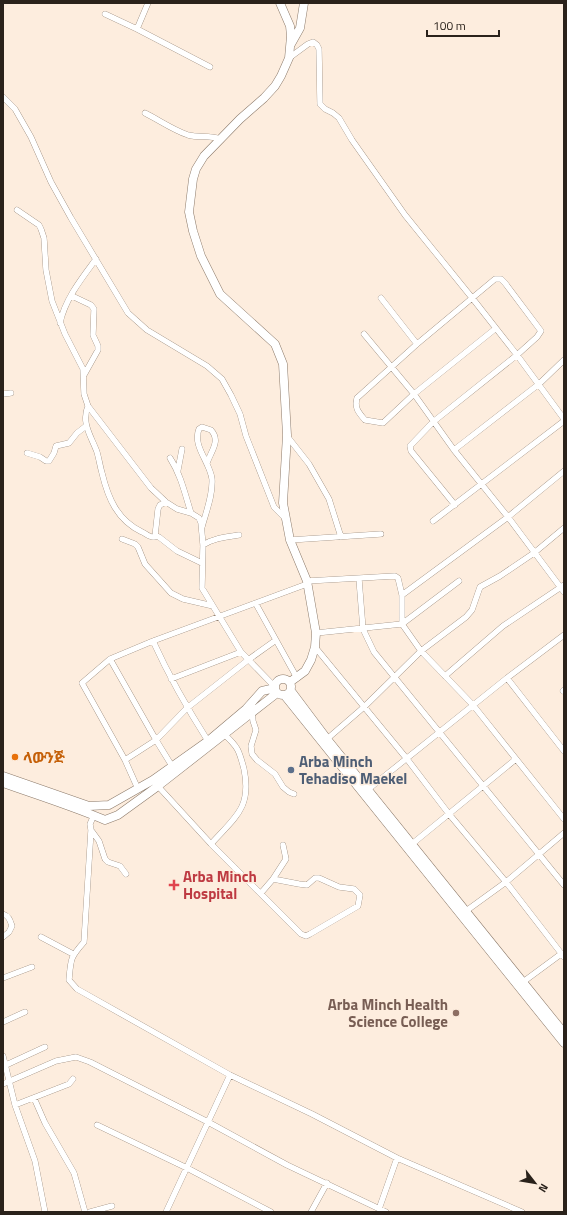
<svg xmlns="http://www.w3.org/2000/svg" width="567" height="1215" font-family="'Titillium Web','Noto Sans Ethiopic',sans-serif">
  <rect width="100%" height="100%" fill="#fdedde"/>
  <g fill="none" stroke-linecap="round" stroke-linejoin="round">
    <defs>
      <path id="street" d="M 105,14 L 137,29 L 210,67
        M 137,29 L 148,3
        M 289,58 L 308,44 L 313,42 L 317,45 L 319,49 L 320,104 L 325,109 L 333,113 L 339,118 L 352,140 L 405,215 L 473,299 L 517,355 L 564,419
        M 3,97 L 15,109 L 31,137 L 51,182 L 71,218 L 128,313 L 147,330 L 207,366 L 222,379 L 231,395 L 240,414 L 246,436 L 274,507 L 286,519
        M 145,113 C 159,120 173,130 188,135 C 199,138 209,135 220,139
        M 17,210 L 39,225 L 41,229 L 44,238 L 46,270 L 52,301 L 65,334 L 83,369 L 84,394 L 88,406 L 151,488 L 166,502 L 177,509 L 191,513 L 199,518 L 201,523 L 203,545 L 202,588 L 241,652 L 275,687
        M 72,296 L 91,305 L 94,309 L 93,335 L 98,346 L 98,350 L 84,375
        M 381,298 L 417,344
        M 60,323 C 65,299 82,278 96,259
        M 364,334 L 414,394 L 454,450 L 508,517 L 564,592
        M 3,394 L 11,393
        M 88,406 C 81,423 91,436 97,452 C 99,459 100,466 102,473 C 108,498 117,520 142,532 C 145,533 149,537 153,537 C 155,537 157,536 159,537 L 177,551 L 202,563
        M 287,436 L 309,464 L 329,499 L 341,537
        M 454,450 L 539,384 L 564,360
        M 27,453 L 40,457 L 46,461 L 49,461 L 54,453 L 56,446 L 69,443 L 77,433 L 86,426
        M 170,458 C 181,475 185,494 191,513
        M 178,470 L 182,449
        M 455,505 L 411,451 L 410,446 L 433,422 L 517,355 L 537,337 L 541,331 L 505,283 L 501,279 L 495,279 L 417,344 L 357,398 C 354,408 359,413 365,420 L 383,423 L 414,394 L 495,329
        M 433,521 L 564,421
        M 202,527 C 206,512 213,495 212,479 C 210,462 192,446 199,429 L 202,427 L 211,430 C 221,441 211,451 207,463
        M 155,536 L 158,509 L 160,505 L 166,502
        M 122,539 L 135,544 L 138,547 L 145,564 L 171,593 L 183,599 L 213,606
        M 290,540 L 381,534
        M 203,545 C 214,538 226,537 239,535
        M 359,579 L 363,629 L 374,652 L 564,885
        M 307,581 L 395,576 L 398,578 L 402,595 L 402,624 L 421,651 L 473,705 L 564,819
        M 402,595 L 508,517 L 564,471
        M 256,604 L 297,678
        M 316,633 L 402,624 L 459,581
        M 153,641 C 169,676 187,708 208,741
        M 315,647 L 407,759 L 449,814 L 506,882 L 564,957
        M 110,659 L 156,740 L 172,766
        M 445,676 L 503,626 L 564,585
        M 507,678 L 564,751
        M 171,679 L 241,652
        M 563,691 L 564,690
        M 252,712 L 253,721 L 256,730 L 251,746 L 252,754 L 257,760 L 275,774 L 283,787 L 289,792 L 294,794
        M 327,739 L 364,707 L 421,651 L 466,617 L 472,610 L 480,587 L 500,576 L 534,553 L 564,528
        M 125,760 L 156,740 L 187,708 L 248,660 L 276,640
        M 156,784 L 211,844 L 301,934 L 306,936 L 310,934 L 358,906 L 360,895 L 354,889 L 339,887 L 319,878 L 315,878 L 307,885 L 299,884 L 273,879
        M 138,789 L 125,760 L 82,683 L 110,659 L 153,641 L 307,584
        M 366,791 L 507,678 L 564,635
        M 94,815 L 90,824 L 91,830 L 84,942 C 70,958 71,958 69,980 L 77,989 L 230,1075 L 312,1114 L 397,1158 L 522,1212
        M 91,830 L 99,841 L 105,859 L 108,862 L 120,866 L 126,874
        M 211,844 C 235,817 252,808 244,769 C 239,750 238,747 224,734
        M 412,844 L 516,759
        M 261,893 L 273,879 L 286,859 L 283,845
        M 466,911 L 506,882 L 564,833
        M 3,914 C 9,916 10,920 12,926 L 9,932 L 3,937
        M 41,937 L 73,954
        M 3,978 L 32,967
        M 523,982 L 561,954
        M 3,1022 L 25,1012
        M 3,1056 L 15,1105 L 35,1161 L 45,1212
        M 6,1065 L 45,1047
        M 3,1084 L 56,1061 L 76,1057 L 90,1062 L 208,1122 L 287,1165 L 386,1212
        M 34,1098 L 45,1123 L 74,1173 L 85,1212
        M 15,1105 L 69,1084 L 73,1079
        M 97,1125 L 187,1168 L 271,1212
        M 379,1209 L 397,1158
        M 90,1212 L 112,1206
        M 166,1212 L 230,1075
        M 311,1212 L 327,1183"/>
      <path id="secondary" d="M 280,3 L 290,26 L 291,36 L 289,58 L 281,76 L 275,86 L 264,98 L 240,119 L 204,156 L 196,169 L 193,179 L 189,212 L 193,231 L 201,256 L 220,294 L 275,344 L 283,364 L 287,435 L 283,503 L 290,540 L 307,581 L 316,633 L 315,647 L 311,660 L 305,671 L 290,682
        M 291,44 L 300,28 L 304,3
        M275 687a8 8 0 1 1 16 0a8 8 0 1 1-16 0Z
        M 291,691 L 327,739 L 564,1033
        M 285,696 L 564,1043
        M 3,776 L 89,806 L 109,805 L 153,780 L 208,741 L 246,709 L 262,691 L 275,688
        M 3,783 C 37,795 72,806 105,820 L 118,815 L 158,786 L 277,693"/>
    </defs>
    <use href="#street" stroke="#8c7a6a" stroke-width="6"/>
    <use href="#secondary" stroke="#8c7a6a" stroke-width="9"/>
    <use href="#street" stroke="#fff" stroke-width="5.5"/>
    <use href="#secondary" stroke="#fff" stroke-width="8"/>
  </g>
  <circle fill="#e8710a" stroke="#fdedde" stroke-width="1.5" cx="15" cy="757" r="4"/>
  <circle fill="#5c6f8a" stroke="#fdedde" stroke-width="1.5" cx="291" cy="770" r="4"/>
  <path fill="#e0444e" stroke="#fdedde" stroke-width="1.5" d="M172 879h4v4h4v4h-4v4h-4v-4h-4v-4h4z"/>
  <circle fill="#8d6e63" stroke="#fdedde" stroke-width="1.5" cx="456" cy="1013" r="4"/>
  <g text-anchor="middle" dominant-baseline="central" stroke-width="3" stroke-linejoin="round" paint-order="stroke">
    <g font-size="15" font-weight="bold" fill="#c56008" stroke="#fdedde" text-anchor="start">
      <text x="23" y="757">ላውንጅ</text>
    </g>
    <g font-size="15" font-weight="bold" fill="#4e5e75" stroke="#fdedde" text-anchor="start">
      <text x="299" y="761">Arba Minch<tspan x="299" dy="17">Tehadiso Maekel</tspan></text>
    </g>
    <g font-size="15" font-weight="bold" fill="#be3a42" stroke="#fdedde" text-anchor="start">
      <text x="183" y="876">Arba Minch<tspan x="183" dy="17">Hospital</tspan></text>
    </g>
    <g font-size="15" font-weight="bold" fill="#785e54" stroke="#fdedde" text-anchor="end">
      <text x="448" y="1004">Arba Minch Health<tspan x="448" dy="17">Science College</tspan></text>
    </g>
  </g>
  <rect width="567" height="1215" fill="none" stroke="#2a221b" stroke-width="8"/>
  <g transform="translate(535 1183) rotate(121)" stroke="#fdedde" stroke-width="3" paint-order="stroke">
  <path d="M0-3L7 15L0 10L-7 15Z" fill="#2a221b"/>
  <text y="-6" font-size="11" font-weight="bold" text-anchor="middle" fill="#2a221b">N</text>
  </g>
  <path d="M427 30v6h72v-6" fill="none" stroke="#2a221b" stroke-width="2"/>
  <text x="433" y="30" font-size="12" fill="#2a221b" stroke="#fdedde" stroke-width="3" paint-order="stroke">100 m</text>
</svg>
